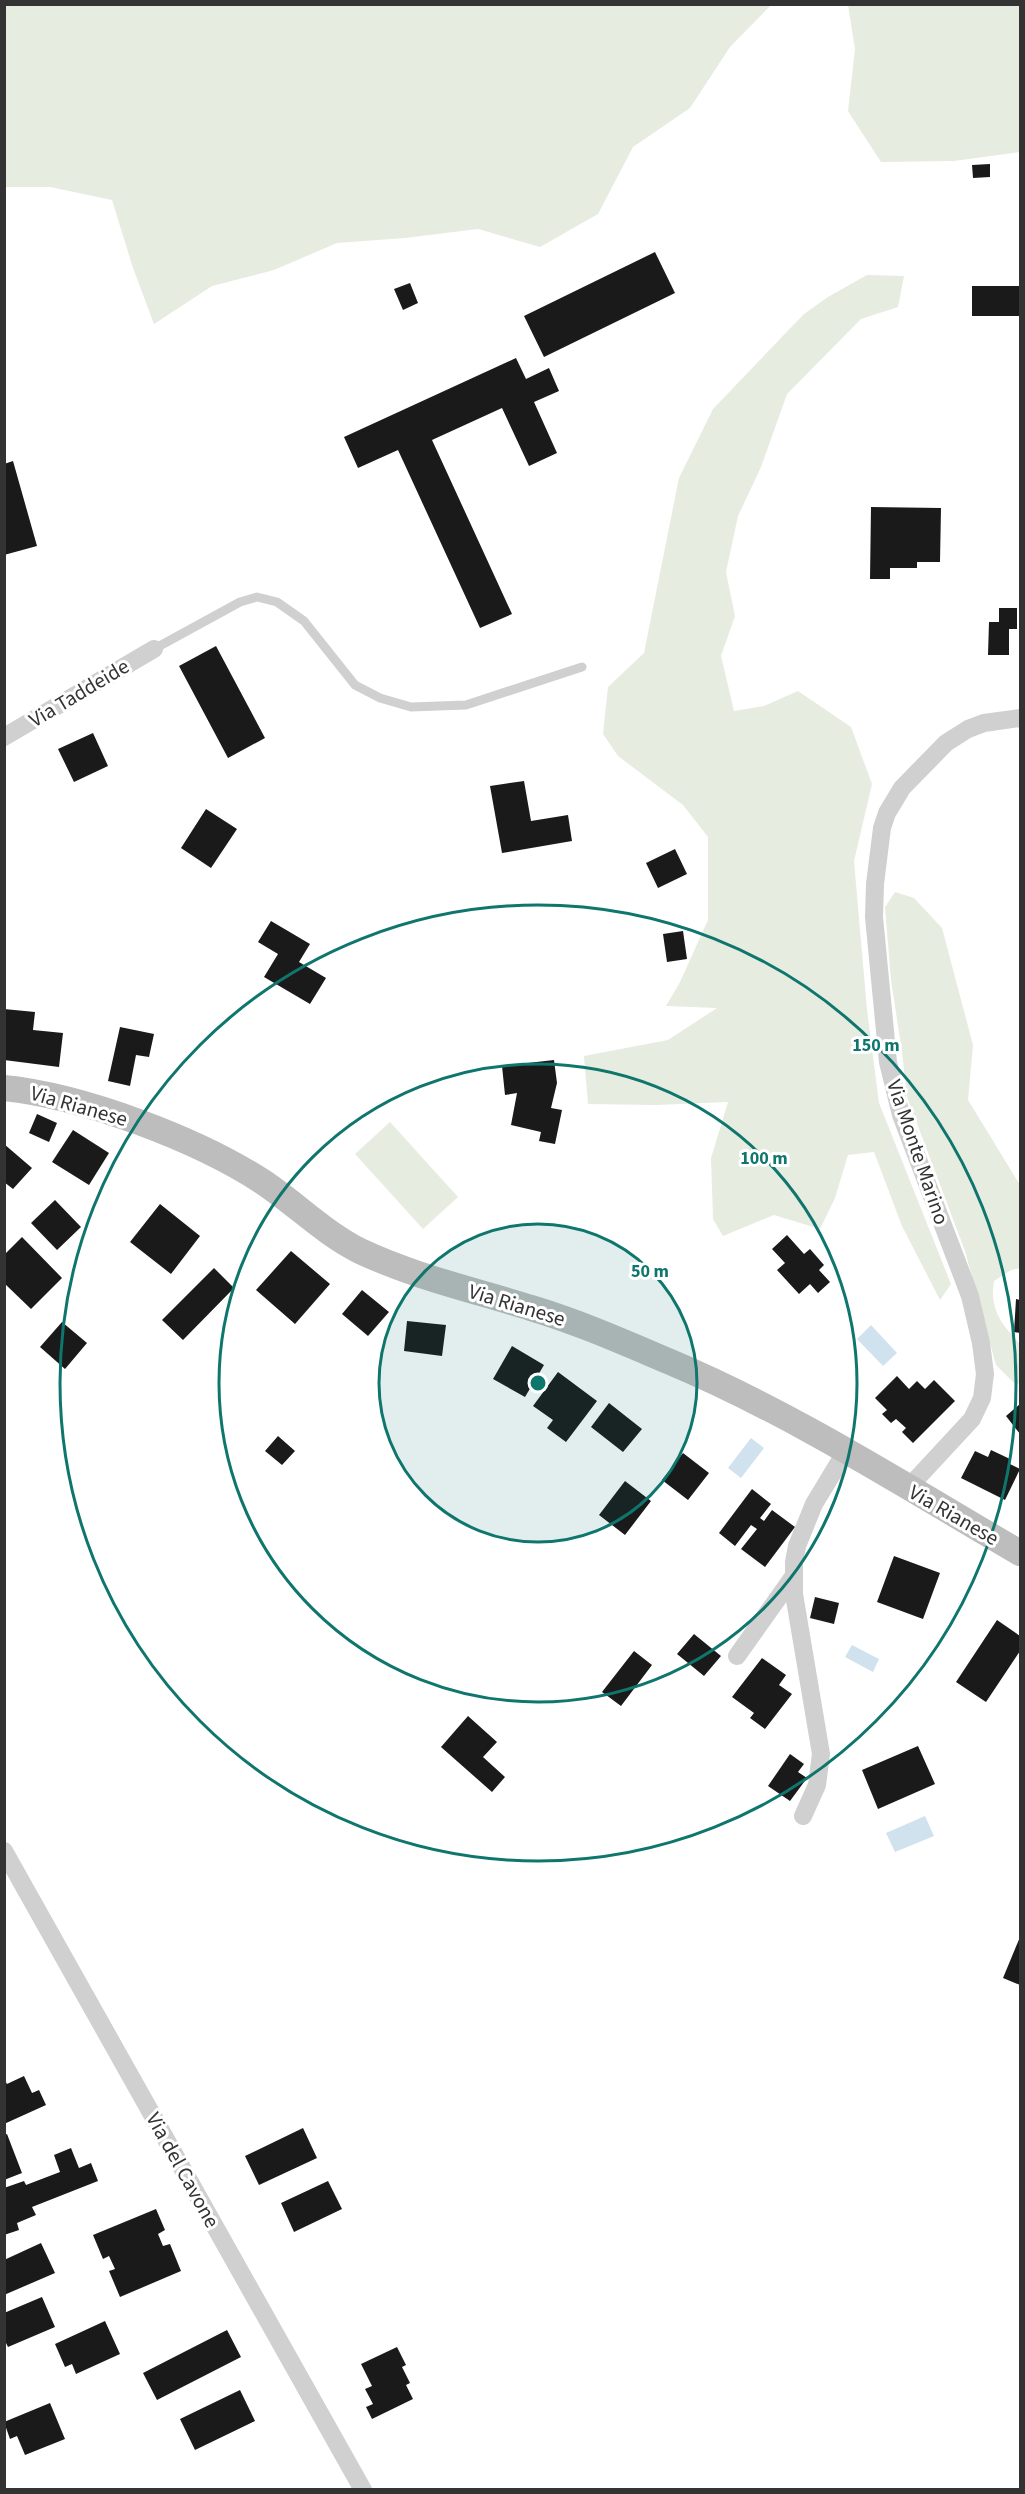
<svg xmlns="http://www.w3.org/2000/svg" width="1025" height="2494" font-family="'Source Sans 3',sans-serif">
  <rect width="100%" height="100%" fill="#fff"/>
  <path fill="#e6ecdf" d="M 5,4 L 770,4 L 771,5 L 730,47 L 690,108 L 633,147 L 598,214 L 540,247 L 478,229 L 405,238 L 337,243 L 274,270 L 212,286 L 154,324 L 133,268 L 112,200 L 50,187 L 5,187 Z
    M 848,5 L 1020,5 L 1020,152 L 954,161 L 881,162 L 848,111 L 855,49 Z
    M 867,275 L 904,276 L 898,307 L 861,319 L 787,394 L 761,467 L 738,516 L 726,572 L 735,616 L 721,656 L 734,711 L 764,706 L 798,691 L 851,727 L 872,784 L 854,861 L 867,1010 L 879,1103 L 951,1284 L 940,1300 L 902,1226 L 874,1152 L 848,1155 L 835,1198 L 820,1229 L 774,1215 L 723,1236 L 713,1219 L 711,1158 L 728,1102 L 656,1105 L 588,1104 L 584,1056 L 668,1040 L 717,1008 L 666,1006 L 680,982 L 708,920 L 708,837 L 683,805 L 618,756 L 603,734 L 608,687 L 644,653 L 679,478 L 713,409 L 804,314 L 828,297 Z
    M 895,892 L 914,898 L 942,928 L 973,1045 L 968,1100 L 1020,1185 L 1020,1268 L 1011,1270 L 994,1281 C 989,1309 1002,1325 1020,1344 L 1020,1382 L 1016,1385 L 996,1365 L 965,1251 L 907,1097 L 902,1052 L 891,980 L 885,907 Z
    M 390,1122 L 458,1197 L 423,1229 L 355,1154 Z"/>
  <path fill="#cfe2ee" d="M 871,1325 L 897,1353 L 883,1366 L 857,1339 Z
    M 751,1438 L 764,1448 L 741,1478 L 728,1468 Z
    M 852,1645 L 879,1659 L 873,1672 L 845,1657 Z
    M 925,1816 L 934,1836 L 895,1852 L 886,1833 Z"/>
  <path fill="#1a1a1a" d="M 990,164 L 990,177 L 973,178 L 972,165 Z
    M 655,252 L 675,293 L 544,357 L 524,316 Z
    M 410,283 L 418,303 L 403,310 L 394,289 Z
    M 972,286 L 1019,286 L 1020,316 L 972,316 Z
    M 516,358 L 526,379 L 549,368 L 559,391 L 534,402 L 557,453 L 529,466 L 502,408 L 432,440 L 512,614 L 480,628 L 398,450 L 358,468 L 344,437 Z
    M 13,461 L 37,546 L 4,555 L 4,464 Z
    M 871,507 L 941,508 L 940,562 L 917,562 L 917,568 L 890,568 L 890,579 L 870,579 Z
    M 999,608 L 1017,608 L 1017,629 L 1009,629 L 1009,655 L 988,655 L 989,622 L 999,622 Z
    M 216,646 L 265,738 L 228,758 L 179,666 Z
    M 93,733 L 108,766 L 74,782 L 58,749 Z
    M 524,781 L 531,821 L 568,815 L 572,841 L 502,853 L 490,786 Z
    M 206,809 L 237,829 L 211,868 L 181,848 Z
    M 675,849 L 687,874 L 658,888 L 646,863 Z
    M 271,921 L 310,944 L 299,962 L 326,978 L 310,1004 L 264,977 L 278,954 L 258,942 Z
    M 683,931 L 687,959 L 667,962 L 663,934 Z
    M 4,1009 L 35,1012 L 33,1030 L 63,1033 L 59,1067 L 4,1060 Z
    M 120,1027 L 154,1034 L 149,1057 L 136,1055 L 130,1086 L 108,1081 Z
    M 554,1060 L 557,1083 L 551,1108 L 562,1110 L 555,1144 L 539,1141 L 541,1132 L 511,1125 L 517,1093 L 505,1095 L 502,1066 Z
    M 37,1114 L 57,1123 L 49,1142 L 29,1133 Z
    M 73,1130 L 109,1153 L 89,1185 L 52,1162 Z
    M 4,1144 L 32,1168 L 13,1189 L 4,1182 Z
    M 55,1200 L 81,1227 L 57,1250 L 31,1223 Z
    M 160,1204 L 200,1236 L 171,1274 L 130,1242 Z
    M 787,1235 L 804,1254 L 810,1249 L 824,1265 L 819,1270 L 830,1282 L 818,1293 L 810,1284 L 799,1294 L 777,1270 L 785,1263 L 772,1249 Z
    M 22,1237 L 62,1278 L 31,1309 L 4,1283 L 4,1255 Z
    M 291,1251 L 330,1284 L 295,1324 L 256,1290 Z
    M 214,1268 L 234,1288 L 183,1340 L 162,1320 Z
    M 362,1290 L 389,1312 L 368,1336 L 342,1314 Z
    M 1016,1299 L 1020,1300 L 1020,1333 L 1014,1332 Z
    M 407,1321 L 446,1325 L 442,1356 L 404,1351 Z
    M 62,1322 L 87,1343 L 65,1369 L 40,1347 Z
    M 512,1346 L 544,1365 L 525,1397 L 493,1379 Z
    M 558,1372 L 597,1401 L 566,1442 L 547,1428 L 553,1420 L 533,1406 Z
    M 897,1376 L 909,1389 L 917,1381 L 925,1389 L 934,1380 L 955,1401 L 913,1443 L 902,1432 L 906,1428 L 896,1419 L 891,1423 L 882,1414 L 887,1410 L 875,1398 Z
    M 609,1403 L 642,1429 L 623,1452 L 591,1427 Z
    M 1020,1404 L 1020,1434 L 1006,1416 Z
    M 278,1436 L 295,1451 L 282,1465 L 265,1451 Z
    M 991,1450 L 1010,1459 L 1008,1463 L 1020,1469 L 1005,1500 L 961,1478 L 975,1451 L 988,1457 Z
    M 683,1453 L 709,1473 L 688,1500 L 662,1480 Z
    M 625,1481 L 651,1501 L 625,1535 L 599,1515 Z
    M 752,1489 L 771,1504 L 760,1518 L 764,1521 L 772,1510 L 795,1527 L 765,1567 L 741,1549 L 757,1529 L 751,1525 L 735,1546 L 719,1533 Z
    M 894,1556 L 940,1573 L 923,1619 L 877,1602 Z
    M 815,1597 L 839,1603 L 834,1624 L 810,1618 Z
    M 997,1620 L 1020,1636 L 1020,1651 L 986,1702 L 956,1682 Z
    M 694,1634 L 721,1656 L 704,1676 L 677,1654 Z
    M 634,1651 L 652,1665 L 621,1706 L 602,1692 Z
    M 762,1658 L 786,1675 L 779,1685 L 792,1694 L 765,1729 L 750,1718 L 754,1713 L 732,1697 Z
    M 468,1716 L 497,1742 L 483,1757 L 505,1777 L 492,1792 L 441,1747 Z
    M 918,1746 L 935,1784 L 878,1809 L 862,1770 Z
    M 790,1754 L 804,1764 L 798,1772 L 807,1778 L 790,1801 L 768,1786 Z
    M 1020,1937 L 1020,1985 L 1003,1978 Z
    M 24,2076 L 32,2093 L 39,2090 L 46,2105 L 4,2124 L 4,2079 L 7,2084 Z
    M 303,2128 L 317,2158 L 259,2185 L 245,2156 Z
    M 7,2134 L 22,2173 L 4,2180 L 4,2135 Z
    M 71,2148 L 79,2168 L 91,2163 L 98,2181 L 32,2207 L 36,2215 L 17,2223 L 19,2230 L 4,2235 L 4,2188 L 24,2181 L 26,2185 L 60,2172 L 54,2155 Z
    M 328,2181 L 342,2209 L 294,2232 L 281,2203 Z
    M 156,2209 L 165,2230 L 158,2234 L 163,2246 L 170,2244 L 181,2271 L 120,2297 L 109,2271 L 115,2269 L 109,2256 L 103,2259 L 93,2235 Z
    M 41,2243 L 55,2273 L 4,2295 L 4,2260 Z
    M 42,2297 L 55,2327 L 8,2347 L 4,2339 L 4,2313 Z
    M 105,2321 L 120,2354 L 76,2374 L 72,2364 L 65,2367 L 55,2344 Z
    M 227,2330 L 241,2357 L 157,2400 L 143,2373 Z
    M 397,2347 L 406,2365 L 402,2367 L 410,2383 L 406,2385 L 413,2399 L 372,2419 L 366,2407 L 373,2404 L 365,2389 L 372,2386 L 361,2364 Z
    M 240,2390 L 255,2421 L 195,2450 L 180,2419 Z
    M 50,2403 L 65,2439 L 25,2455 L 17,2436 L 10,2439 L 4,2422 Z"/>
  <g fill="none" stroke-linecap="round" stroke-linejoin="round">
    <path stroke="#d0d0d0" stroke-width="9" d="M 154,649 L 240,602 L 257,597 L 277,602 L 304,621 L 355,685 L 380,698 L 411,707 L 466,705 L 582,667"/>
    <path stroke="#d0d0d0" stroke-width="18" d="M 4,737 L 154,649
      M 908,1488 L 972,1419 L 982,1398 L 985,1374 L 981,1343 L 970,1296 L 901,1115 L 888,1062 L 874,917 L 875,884 L 882,828 L 887,813 L 902,788 L 946,743 L 968,729 L 984,723 L 1020,718
      M 737,1656 L 793,1577
      M 803,1816 L 817,1785 L 821,1754 L 794,1594 L 794,1562 L 797,1546 L 814,1504 L 846,1451
      M 4,1851 L 363,2490"/>
    <path stroke="#bdbdbd" stroke-width="26" d="M 4,1088 C 83,1096 197,1139 263,1182 C 296,1204 324,1233 360,1251 C 415,1277 474,1290 531,1308 C 578,1322 623,1342 668,1361 C 792,1413 905,1486 1020,1553"/>
  </g>
  <circle cx="538" cy="1383" r="159" fill="#0f766e" fill-opacity=".12"/>
  <g fill="none" stroke="#0f766e" stroke-width="3">
    <circle cx="538" cy="1383" r="159"/>
    <circle cx="538" cy="1383" r="319"/>
    <circle cx="538" cy="1383" r="478"/>
  </g>
  <g text-anchor="middle" dominant-baseline="central" stroke-width="6" stroke-linejoin="round" paint-order="stroke">
    <g font-size="21" fill="#333" stroke="#fff">
      <text transform="translate(79 693) rotate(-31)">Via Taddeide</text>
      <text transform="translate(79 1106) rotate(16)">Via Rianese</text>
      <text transform="translate(918 1152) rotate(71)">Via Monte Marino</text>
      <text transform="translate(517 1305) rotate(17)">Via Rianese</text>
      <text transform="translate(954 1515) rotate(30)">Via Rianese</text>
      <text transform="translate(183 2170) rotate(61)">Via del Cavone</text>
    </g>
  </g>
  <circle cx="538" cy="1383" r="9" fill="#0f766e" stroke="#fff" stroke-width="3"/>
  <g font-size="18" text-anchor="middle" font-weight="bold" fill="#0f766e" stroke="#fff" stroke-width="6" stroke-linejoin="round" paint-order="stroke">
    <text x="876" y="1051">150 m</text>
    <text x="764" y="1164">100 m</text>
    <text x="650" y="1277">50 m</text>
  </g>
  <rect width="1025" height="2494" fill="none" stroke="#333333" stroke-width="12"/>
</svg>
